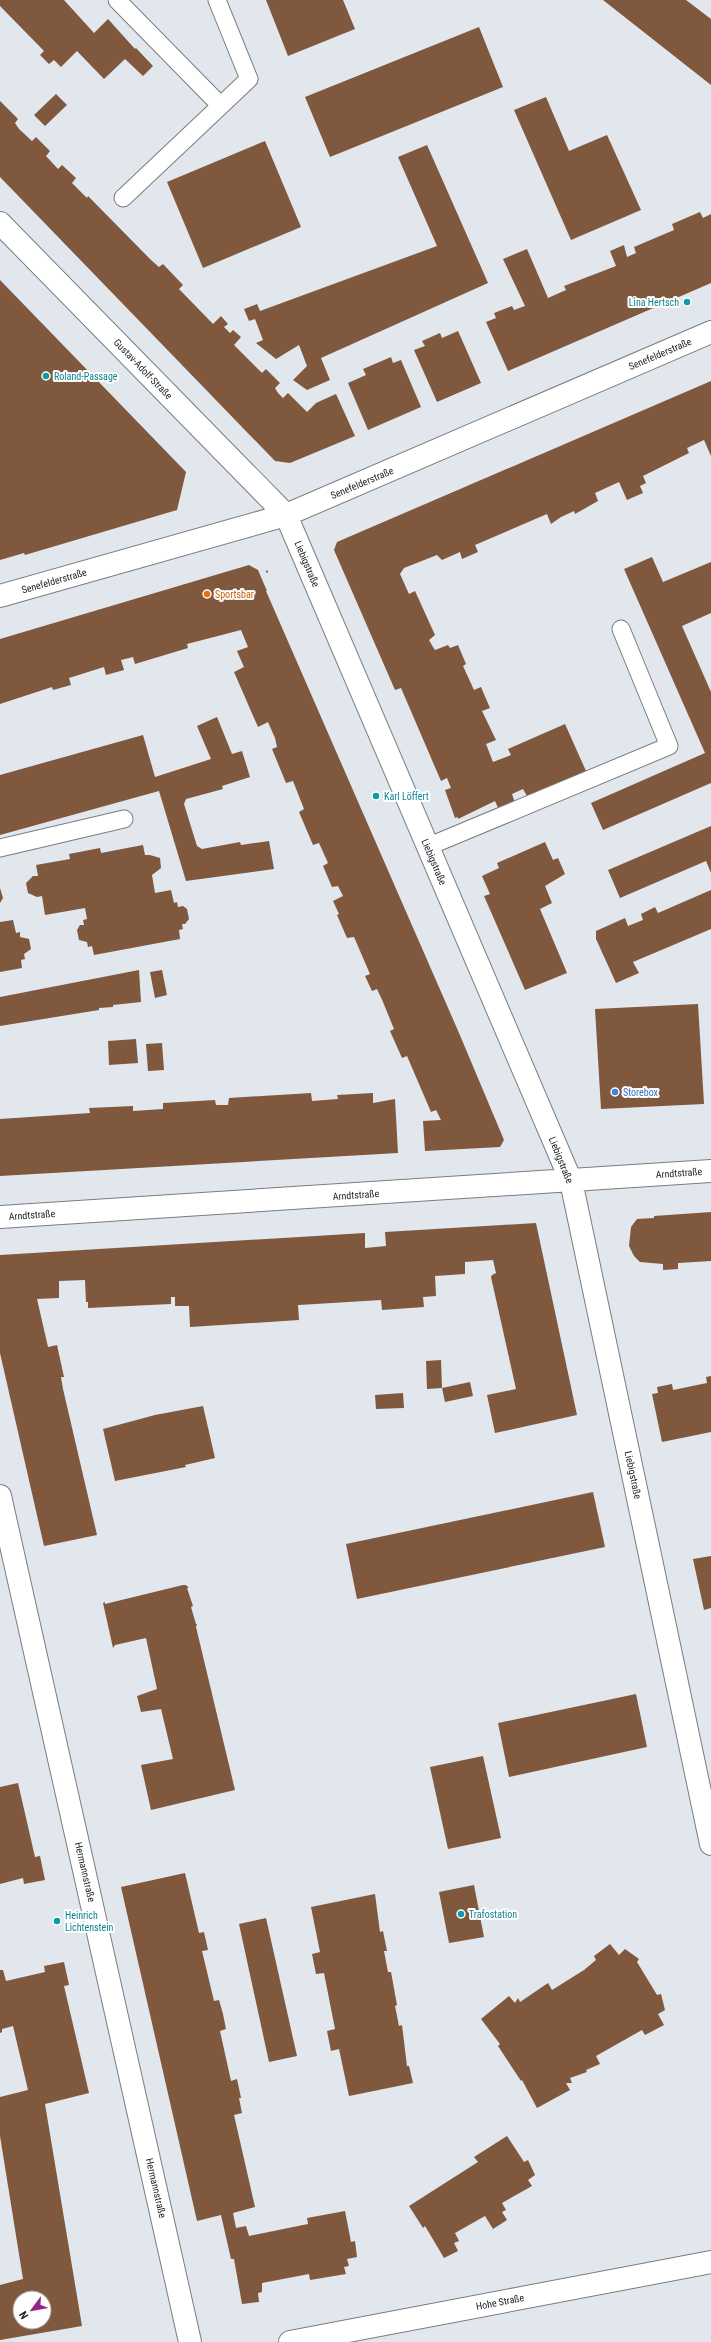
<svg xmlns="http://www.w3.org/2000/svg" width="711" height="2342" font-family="'Roboto Condensed',sans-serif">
  <rect width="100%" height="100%" fill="#e1e7ec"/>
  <path fill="#7f583e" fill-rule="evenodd" d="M 0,0 L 64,0 L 94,33 L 108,19 L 135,49 L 136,48 L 153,66 L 143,76 L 125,59 L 104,79 L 77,51 L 61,67 L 54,60 L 49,64 L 40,55 L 44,51 L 0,6 Z
    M 266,0 L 343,0 L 355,29 L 288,56 Z
    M 603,0 L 686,0 L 711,19 L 711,85 Z
    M 479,27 L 503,87 L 330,157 L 305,97 Z
    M 56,94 L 67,105 L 45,126 L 34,115 Z
    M 546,97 L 569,151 L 607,135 L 641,210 L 571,240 L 514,110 Z
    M 0,101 L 18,119 L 15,123 L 19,129 L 32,141 L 36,137 L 50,151 L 46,156 L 58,169 L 62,165 L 76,178 L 72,183 L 87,198 L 88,196 L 151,260 L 159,267 L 163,264 L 183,285 L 179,289 L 213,324 L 221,316 L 228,324 L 224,327 L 230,333 L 233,330 L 241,337 L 234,345 L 262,373 L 266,369 L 280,383 L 275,388 L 278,393 L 283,398 L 288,393 L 307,412 L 316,403 L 336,394 L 355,436 L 290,463 L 275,461 L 0,177 Z
    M 265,141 L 301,227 L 203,268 L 167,182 Z
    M 427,145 L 488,283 L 321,358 L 330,380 L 307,390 L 293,380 L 307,366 L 299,345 L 276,359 L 256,343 L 263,340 L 255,319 L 249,321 L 244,309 L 257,304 L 260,311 L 437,246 L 398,157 Z
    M 700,212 L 703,218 L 711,214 L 711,283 L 508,371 L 486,322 L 496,318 L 494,313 L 512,306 L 514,310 L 525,306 L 503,259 L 527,249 L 548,298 L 566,290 L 564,286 L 616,266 L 610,251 L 624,245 L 627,257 L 636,253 L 634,247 L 674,230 L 672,224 Z
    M 0,280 L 186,472 L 177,510 L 25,555 L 24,553 L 0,560 Z
    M 458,331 L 481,383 L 437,402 L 414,350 L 425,346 L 422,341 L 440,333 L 442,338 Z
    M 391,357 L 393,363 L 401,360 L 421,407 L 368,430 L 348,383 L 366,375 L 363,369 Z
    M 711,381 L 711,456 L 704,440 L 687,448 L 689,453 L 643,476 L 646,483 L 640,486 L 643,493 L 627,500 L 619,482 L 595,493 L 598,501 L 575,514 L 574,511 L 561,517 L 551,524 L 547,514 L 475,545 L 478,552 L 462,559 L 460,552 L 442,560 L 437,555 L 404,568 L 400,574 L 409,594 L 415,591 L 435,635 L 429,640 L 433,647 L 435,650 L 448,645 L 450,648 L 458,645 L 466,664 L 463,666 L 474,690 L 481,687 L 490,708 L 482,711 L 496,740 L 486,744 L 493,762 L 511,755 L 508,749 L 565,724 L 586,771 L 527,796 L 523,789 L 512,794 L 515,803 L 499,810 L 495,801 L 458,819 L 458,817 L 455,818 L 445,790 L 451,788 L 447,778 L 441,781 L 401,688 L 395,690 L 334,550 L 337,542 Z
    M 652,557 L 663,582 L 711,562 L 711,613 L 682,626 L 711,692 L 711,783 L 603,830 L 591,803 L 705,753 L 624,569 Z
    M 249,565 L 258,570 L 267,591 L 266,591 L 459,1033 L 504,1140 L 500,1147 L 425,1151 L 423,1121 L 441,1120 L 436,1110 L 431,1112 L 407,1056 L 402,1058 L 390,1031 L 394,1029 L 383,1002 L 377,989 L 372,991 L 365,976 L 370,974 L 354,937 L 347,938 L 337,915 L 339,914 L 333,901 L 343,896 L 338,886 L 332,887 L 323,866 L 328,863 L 319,843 L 313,845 L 299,812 L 304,809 L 293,781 L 286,783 L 272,749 L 277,747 L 275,738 L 268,722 L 258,727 L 234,672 L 244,667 L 237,651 L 248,647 L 241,630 L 187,644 L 188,648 L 135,664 L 133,657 L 121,660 L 124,670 L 106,675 L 104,667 L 69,678 L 71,685 L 53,690 L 52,687 L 0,704 L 0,639 Z
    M 217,717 L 232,754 L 242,751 L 250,777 L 222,786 L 223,789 L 186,799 L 184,804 L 197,846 L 202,849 L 240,842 L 241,845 L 269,841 L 274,869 L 186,881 L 159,791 L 0,835 L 0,775 L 143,735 L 155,777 L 211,759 L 197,726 Z
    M 711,826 L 711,873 L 706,861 L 620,898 L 608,870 Z
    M 545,842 L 553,860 L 558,858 L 565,874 L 545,886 L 552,903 L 540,909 L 567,973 L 525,990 L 484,896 L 490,894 L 482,876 L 499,868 L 497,863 Z
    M 143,845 L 145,855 L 150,855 L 160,858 L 161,868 L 152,875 L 155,893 L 171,890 L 174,903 L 177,902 L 178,907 L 183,906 L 187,909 L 189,919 L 185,924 L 182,924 L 183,929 L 179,930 L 180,939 L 94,955 L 92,946 L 88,947 L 87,942 L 79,940 L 77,930 L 80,925 L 84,925 L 83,920 L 87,919 L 85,908 L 45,915 L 42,896 L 37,897 L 28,893 L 26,883 L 33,876 L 38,876 L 36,865 L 70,859 L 69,854 L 100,848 L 101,853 Z
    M 0,888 L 3,898 L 0,903 Z
    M 711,890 L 711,929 L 633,962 L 639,973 L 616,983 L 596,939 L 596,931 L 625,918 L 628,926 L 643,920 L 641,914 L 655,907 L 658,913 Z
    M 13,920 L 16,933 L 20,932 L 20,937 L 29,939 L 31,949 L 24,954 L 25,959 L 21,960 L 22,968 L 0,972 L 0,922 Z
    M 139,970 L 141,1002 L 113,1005 L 113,1007 L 99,1008 L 99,1010 L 0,1026 L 0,997 Z
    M 162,970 L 167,995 L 155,998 L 150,972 Z
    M 698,1004 L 704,1104 L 601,1109 L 595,1009 Z
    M 136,1039 L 138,1063 L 109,1065 L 108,1041 Z
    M 162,1043 L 164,1070 L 148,1071 L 146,1044 Z
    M 311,1093 L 312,1101 L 338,1099 L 337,1095 L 373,1093 L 373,1103 L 395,1099 L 398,1153 L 0,1176 L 0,1119 L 90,1113 L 89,1108 L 133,1106 L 133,1111 L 163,1109 L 163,1103 L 215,1100 L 216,1105 L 228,1105 L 229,1098 Z
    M 711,1212 L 711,1261 L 678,1263 L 678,1269 L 663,1270 L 663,1264 L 640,1262 L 634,1256 L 629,1246 L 631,1227 L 637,1219 L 654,1218 L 654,1216 Z
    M 536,1223 L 577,1415 L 495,1433 L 487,1395 L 516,1389 L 491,1277 L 492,1275 L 496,1273 L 493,1260 L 465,1262 L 465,1274 L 435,1276 L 436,1296 L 423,1297 L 424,1307 L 382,1310 L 381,1300 L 299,1305 L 298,1305 L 299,1320 L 190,1327 L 189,1306 L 175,1306 L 175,1297 L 171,1297 L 171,1304 L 88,1308 L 88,1302 L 86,1302 L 85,1280 L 59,1281 L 59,1298 L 37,1299 L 48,1347 L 57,1345 L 64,1377 L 61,1377 L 63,1389 L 97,1535 L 44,1546 L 0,1353 L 0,1255 L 365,1233 L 365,1248 L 386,1246 L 385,1232 Z
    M 441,1360 L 442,1388 L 427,1389 L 426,1361 Z
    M 711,1376 L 711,1432 L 662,1442 L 652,1394 L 658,1393 L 657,1387 L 672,1384 L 673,1390 L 707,1383 L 706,1377 Z
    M 470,1382 L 473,1396 L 445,1402 L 442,1388 Z
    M 403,1393 L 404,1408 L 376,1409 L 375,1395 Z
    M 203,1406 L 215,1458 L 185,1465 L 186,1467 L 115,1481 L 103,1429 L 155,1415 Z
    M 593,1492 L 605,1547 L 357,1599 L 346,1544 Z
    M 711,1556 L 711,1608 L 704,1610 L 693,1559 Z
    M 183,1585 L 186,1585 L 189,1588 L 187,1588 L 193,1606 L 191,1607 L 196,1624 L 197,1624 L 196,1627 L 235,1790 L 151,1810 L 141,1765 L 173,1759 L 161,1709 L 141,1712 L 137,1696 L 157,1689 L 146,1638 L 115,1645 L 113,1648 L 103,1603 L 105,1602 L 105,1604 Z
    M 636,1694 L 647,1747 L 509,1777 L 498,1723 Z
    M 483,1756 L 501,1838 L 448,1849 L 430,1767 Z
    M 18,1783 L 35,1857 L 40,1856 L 45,1880 L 24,1884 L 23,1878 L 0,1884 L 0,1787 Z
    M 185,1873 L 199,1933 L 204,1932 L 208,1950 L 202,1951 L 214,2001 L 219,2000 L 223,2014 L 226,2029 L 220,2031 L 231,2081 L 237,2079 L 241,2098 L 239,2098 L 242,2113 L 234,2115 L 255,2207 L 233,2213 L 236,2228 L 246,2226 L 249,2236 L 308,2224 L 307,2218 L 345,2211 L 351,2242 L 355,2241 L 357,2257 L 347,2259 L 349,2266 L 344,2267 L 346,2274 L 310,2280 L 309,2274 L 262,2283 L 262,2292 L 258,2293 L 259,2302 L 242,2304 L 234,2259 L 231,2259 L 221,2215 L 197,2221 L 121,1887 Z
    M 474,1885 L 484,1937 L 449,1943 L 439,1892 Z
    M 375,1894 L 380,1932 L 383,1931 L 387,1951 L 384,1951 L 388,1972 L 391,1972 L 397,2005 L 395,2006 L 399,2026 L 402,2025 L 407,2066 L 409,2066 L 413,2083 L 349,2096 L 339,2049 L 331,2051 L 327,2031 L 335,2029 L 324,1973 L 316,1974 L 312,1954 L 320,1952 L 311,1907 Z
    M 266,1918 L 297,2056 L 269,2062 L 239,1924 Z
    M 610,1944 L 619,1955 L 625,1949 L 639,1959 L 637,1962 L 657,1995 L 661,1994 L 665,2010 L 658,2014 L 664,2025 L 645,2035 L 642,2030 L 596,2056 L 600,2064 L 586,2070 L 587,2072 L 570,2078 L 572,2083 L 566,2083 L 570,2090 L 537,2108 L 522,2080 L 521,2081 L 498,2046 L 500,2044 L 481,2019 L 509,1996 L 515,2003 L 518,1998 L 520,2002 L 548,1983 L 552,1990 L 584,1970 L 596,1960 L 594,1956 Z
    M 64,1962 L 69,1985 L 64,1986 L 89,2093 L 45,2104 L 82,2326 L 0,2340 L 0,2285 L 23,2279 L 0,2136 L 0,2097 L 28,2090 L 13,2026 L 2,2029 L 2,2032 L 0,2033 L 0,1970 L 3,1970 L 6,1981 L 45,1972 L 44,1966 ZM 20,2298 L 44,2298 L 44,2322 L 20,2322 Z
    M 507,2136 L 524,2162 L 528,2160 L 535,2175 L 528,2180 L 532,2186 L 502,2203 L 506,2210 L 502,2212 L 507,2220 L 493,2229 L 485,2216 L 455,2233 L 459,2241 L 454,2243 L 458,2251 L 444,2258 L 425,2226 L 423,2228 L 409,2206 L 478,2162 L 474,2157 Z"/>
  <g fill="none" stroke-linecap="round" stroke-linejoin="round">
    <defs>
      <path id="service" d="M 117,0 L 220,105
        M 123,198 L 249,79 L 217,0
        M 427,847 L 669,746 L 621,629
        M 0,848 L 124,819"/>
      <path id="minor" d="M 0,223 L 286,515 L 571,1181 L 711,1844
        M 0,596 L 286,515 L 711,332
        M 0,1217 L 711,1171
        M 0,1496 L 190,2342
        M 290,2342 L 711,2262"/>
    </defs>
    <use href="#service" stroke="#787d81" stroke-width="19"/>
    <use href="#minor" stroke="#787d81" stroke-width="24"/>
    <path stroke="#7a7e81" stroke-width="2.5" stroke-dasharray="2 3" stroke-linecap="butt" d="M 266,572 L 270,570"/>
    <use href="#service" stroke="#fff" stroke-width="17"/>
    <use href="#minor" stroke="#fff" stroke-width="22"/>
  </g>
  <g fill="#0f9aa8" stroke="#fff" stroke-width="1.5">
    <circle cx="687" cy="302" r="4"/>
    <circle cx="46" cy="376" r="4"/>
    <circle cx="376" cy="796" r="4"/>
    <circle cx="461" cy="1914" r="4"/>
    <circle cx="57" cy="1921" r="4"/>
  </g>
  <circle fill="#e8710a" stroke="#fff" stroke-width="1.5" cx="207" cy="594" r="4"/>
  <circle fill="#3f7fe0" stroke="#fff" stroke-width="1.5" cx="615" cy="1092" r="4"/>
  <g text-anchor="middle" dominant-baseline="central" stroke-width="4" stroke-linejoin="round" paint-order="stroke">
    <g font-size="10" fill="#0d838f" stroke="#fff" text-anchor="start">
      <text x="679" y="302" text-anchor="end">Lina Hertsch</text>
      <text x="54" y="376">Roland-Passage</text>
      <text x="384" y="796">Karl Löffert</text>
      <text x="469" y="1914">Trafostation</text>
      <text x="65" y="1915">Heinrich<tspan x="65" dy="12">Lichtenstein</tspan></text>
    </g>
    <g font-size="10" fill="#1c1e20" stroke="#fff">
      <text transform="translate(660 354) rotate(-23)">Senefelderstraße</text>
      <text transform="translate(143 369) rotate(46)">Gustav-Adolf-Straße</text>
      <text transform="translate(362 483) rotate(-23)">Senefelderstraße</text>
      <text transform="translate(307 564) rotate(67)">Liebigstraße</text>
      <text transform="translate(54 581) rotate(-16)">Senefelderstraße</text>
      <text transform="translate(434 862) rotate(67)">Liebigstraße</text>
      <text transform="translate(561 1160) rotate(68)">Liebigstraße</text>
      <text transform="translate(679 1173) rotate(-4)">Arndtstraße</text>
      <text transform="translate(356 1195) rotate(-4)">Arndtstraße</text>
      <text transform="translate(32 1215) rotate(-4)">Arndtstraße</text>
      <text transform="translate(633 1475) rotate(78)">Liebigstraße</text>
      <text transform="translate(85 1872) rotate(77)">Hermannstraße</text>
      <text transform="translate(156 2188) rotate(77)">Hermannstraße</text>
      <text transform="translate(500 2302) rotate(-11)">Hohe Straße</text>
    </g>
    <g font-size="10" fill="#c56008" stroke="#fff" text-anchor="start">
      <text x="215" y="594">Sportsbar</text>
    </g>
    <g font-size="10" fill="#366cbe" stroke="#fff" text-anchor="start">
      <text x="623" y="1092">Storebox</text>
    </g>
  </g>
  <g transform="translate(32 2310) rotate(238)"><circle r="19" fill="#ffffff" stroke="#a4a5a6"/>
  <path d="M0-3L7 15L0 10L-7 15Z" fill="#942586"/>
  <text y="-6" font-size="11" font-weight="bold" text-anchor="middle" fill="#1c1e20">N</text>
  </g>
</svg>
